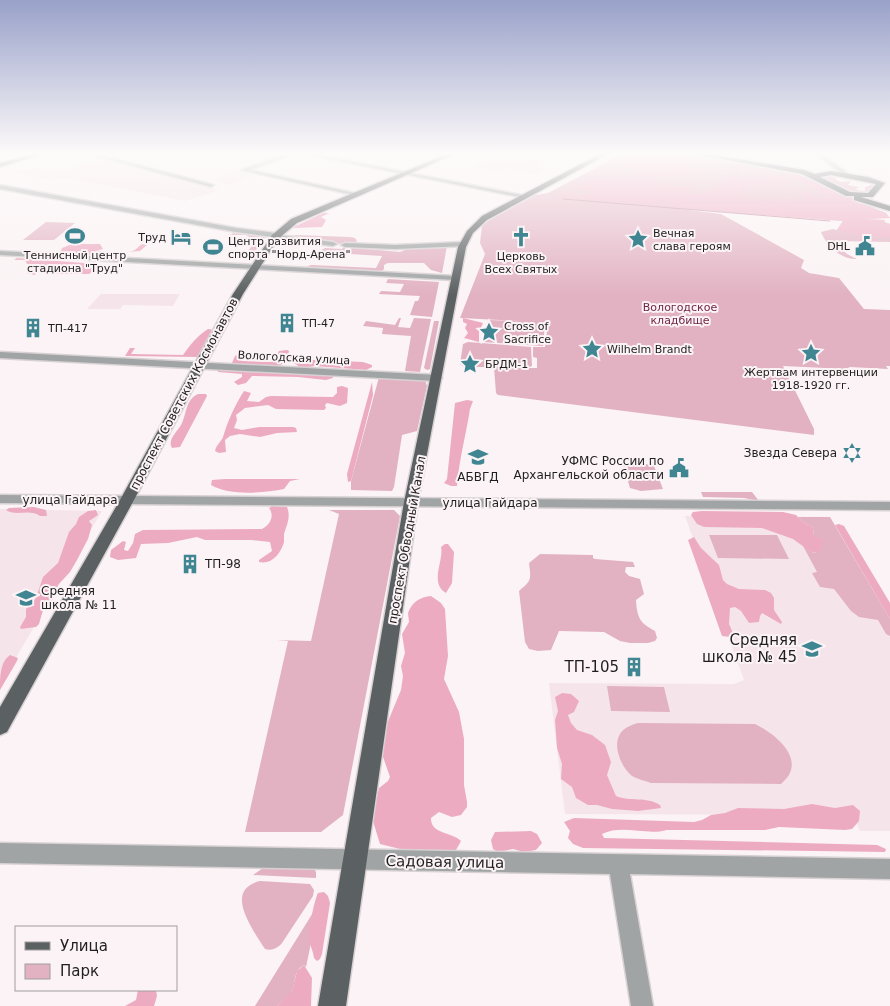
<svg xmlns="http://www.w3.org/2000/svg" width="890" height="1006" font-family="'DejaVu Sans',sans-serif">
  <rect width="100%" height="100%" fill="#fbf3f5"/>
  <path fill="#f5e5ea" d="M 497,154 L 556,154 L 559,155 L 535,166 L 547,169 L 536,174 L 510,169 L 502,172 L 474,166 Z
    M 103,160 L 118,164 L 220,190 L 185,201 L 67,178 L 51,180 L 16,173 L 37,167 L 57,172 Z
    M 237,172 L 256,176 L 228,185 L 212,180 Z
    M 101,294 L 180,294 L 173,306 L 123,305 L 120,309 L 87,309 Z
    M 0,509 L 102,511 L 0,685 Z
    M 685,516 L 830,517 L 890,619 L 890,831 L 860,831 L 853,815 L 565,814 L 549,683 L 734,684 L 744,680 Z"/>
  <path fill="#e2b2c2" d="M 622,154 L 692,154 L 804,174 L 857,200 L 890,211 L 871,207 L 886,213 L 890,218 L 862,219 L 884,220 L 885,221 L 884,222 L 890,224 L 890,242 L 834,241 L 847,254 L 857,259 C 842,260 827,247 821,232 L 833,229 L 837,230 L 843,221 L 681,209 L 721,214 L 804,260 L 801,268 L 809,273 L 839,278 L 864,309 L 890,310 L 890,366 L 886,366 L 888,369 L 850,367 L 846,369 L 783,366 L 814,429 L 814,435 L 498,395 L 496,393 L 494,367 L 464,367 L 460,364 L 463,344 L 468,342 L 531,347 L 532,366 L 526,368 L 537,368 L 537,358 L 533,357 L 533,347 L 545,347 L 548,323 L 545,324 L 543,346 L 483,342 L 488,320 L 521,321 L 460,318 L 485,254 L 480,243 L 482,226 C 496,214 513,204 531,196 C 537,194 543,195 550,192 Z
    M 823,176 L 838,178 L 834,179 L 841,182 L 851,181 L 848,185 L 859,187 L 856,190 L 865,191 L 865,187 L 872,185 L 869,182 L 875,184 L 866,194 L 852,193 L 821,177 Z
    M 46,222 L 75,223 L 54,240 L 23,240 Z
    M 237,231 L 265,237 L 249,260 L 243,258 L 257,239 L 251,238 L 246,235 L 230,235 Z
    M 296,235 L 350,237 L 355,238 L 357,241 C 347,248 304,240 291,236 Z
    M 447,246 L 442,273 L 431,270 L 424,263 L 388,263 L 384,265 L 384,269 L 382,271 L 306,267 L 311,265 L 376,268 L 382,256 L 318,252 L 325,248 L 342,249 L 344,247 L 400,252 L 410,248 Z
    M 388,279 L 439,282 L 432,317 L 410,315 L 415,301 L 418,301 L 420,296 L 379,294 L 381,291 L 400,292 L 404,284 L 386,283 Z
    M 399,318 L 401,318 L 398,327 L 410,328 L 414,318 L 431,319 L 420,372 L 405,371 L 411,336 L 382,334 L 383,328 L 363,326 L 366,321 L 395,325 Z
    M 434,321 L 439,321 L 430,369 L 427,370 L 424,368 Z
    M 379,377 L 425,380 L 427,386 L 417,431 L 402,435 L 394,487 L 392,491 L 351,490 L 351,481 Z
    M 623,464 L 646,464 L 654,466 L 663,489 L 641,491 L 630,488 Z
    M 701,492 L 752,492 L 759,501 L 744,498 L 703,497 Z
    M 329,510 L 394,510 L 400,516 L 343,815 L 321,832 L 245,832 L 288,641 L 277,640 L 311,641 L 339,514 Z
    M 798,517 L 830,517 L 890,619 L 890,636 L 886,634 L 878,620 L 859,617 L 851,611 L 834,589 L 820,587 L 812,573 L 817,572 L 802,544 L 811,552 L 816,553 L 813,535 L 814,528 L 803,522 Z
    M 709,535 L 777,535 L 789,559 L 718,558 Z
    M 540,554 L 593,555 L 593,558 L 595,559 L 633,562 L 635,567 L 626,567 L 625,572 L 629,576 L 640,579 L 644,594 L 636,600 C 637,618 640,623 655,631 L 657,638 L 655,641 L 648,643 L 630,643 L 620,641 L 604,632 L 559,631 L 551,650 L 538,651 L 529,649 L 525,642 L 519,591 C 532,580 531,580 529,563 Z
    M 607,686 L 664,687 L 670,712 L 611,711 Z
    M 638,723 L 755,724 C 771,732 801,753 789,775 C 787,778 784,781 781,784 L 651,783 C 646,781 637,779 632,776 C 622,768 613,748 619,736 C 622,728 631,725 638,723 Z
    M 266,866 L 313,867 L 316,872 L 316,878 L 253,875 Z
    M 260,881 L 310,884 L 314,890 L 313,896 L 282,943 C 278,948 272,951 265,949 C 254,931 222,890 260,881 Z
    M 314,911 L 309,933 L 311,943 L 306,967 L 304,965 C 293,971 296,982 292,991 C 289,996 281,1002 277,1006 L 255,1006 Z"/>
  <path fill="#edabc2" d="M 636,154 L 664,154 L 723,166 L 654,158 L 688,165 L 691,167 L 708,168 L 705,170 L 710,173 C 690,175 670,175 649,177 L 662,185 L 690,187 L 693,189 L 687,193 C 696,198 705,192 714,190 L 716,187 L 722,187 L 722,185 L 718,183 L 726,182 L 724,180 C 733,173 742,179 752,177 C 762,176 778,172 787,178 L 776,178 L 789,180 L 793,183 L 763,180 L 764,181 L 780,185 L 761,183 L 762,186 L 760,187 L 747,186 L 738,189 L 747,191 L 742,193 C 751,202 760,200 772,200 C 777,200 783,202 788,202 L 784,199 L 811,201 L 802,197 L 801,194 L 806,194 L 802,192 C 810,190 811,196 817,199 L 832,198 L 783,172 L 746,165 L 738,170 L 748,175 L 711,169 L 730,169 L 738,163 L 670,154 L 692,154 L 802,173 L 800,174 L 842,197 L 886,213 L 890,218 L 862,219 L 885,220 L 884,222 L 890,224 L 890,237 L 861,235 L 837,230 L 843,221 L 557,197 L 566,192 L 572,192 L 572,194 L 568,196 L 569,197 L 596,192 L 588,189 L 589,191 L 581,190 L 577,187 C 586,177 597,181 606,175 L 626,179 L 638,172 L 638,168 L 633,169 L 627,167 L 629,165 L 613,165 C 619,162 623,157 630,156 C 638,155 643,161 650,159 Z
    M 323,213 L 329,213 L 321,217 L 326,220 L 322,227 L 292,228 Z
    M 72,244 L 100,244 L 103,249 L 96,251 C 106,252 125,255 135,250 C 137,248 139,246 142,244 L 147,245 L 140,251 L 115,253 L 114,256 L 107,257 L 55,254 L 61,251 L 62,248 Z
    M 17,258 L 98,264 L 99,267 L 89,274 L 48,274 L 58,265 L 42,265 L 35,275 L 27,273 L 34,265 L 27,264 L 25,260 L 14,260 Z
    M 463,318 L 483,323 L 479,332 L 479,342 L 464,338 L 468,333 L 465,328 L 467,324 L 463,322 Z
    M 208,329 L 214,330 L 200,356 L 197,357 L 125,356 L 130,348 L 135,348 L 131,354 L 183,355 C 191,344 197,336 208,329 Z
    M 287,350 L 289,351 L 288,356 L 291,359 L 363,362 L 372,365 L 372,367 L 366,370 L 315,366 L 301,368 L 290,360 C 284,361 282,366 276,366 C 262,368 248,365 234,365 L 232,363 L 235,356 L 242,353 L 242,361 L 274,362 L 279,351 Z
    M 218,369 L 254,370 L 255,372 L 332,374 L 333,378 L 326,380 L 298,377 L 252,376 L 246,383 L 238,385 L 234,382 L 242,377 L 242,374 L 218,372 Z
    M 372,382 L 373,395 L 351,481 L 348,482 L 347,474 Z
    M 342,386 L 348,388 L 347,403 L 340,406 L 327,403 L 325,405 L 326,408 L 324,410 L 276,409 L 268,405 L 245,408 L 236,415 L 237,420 L 234,428 L 242,430 L 259,427 L 293,427 L 296,428 L 297,432 L 277,433 L 260,437 L 240,434 L 230,436 L 225,440 L 226,452 L 219,453 L 215,451 C 216,445 221,442 223,437 C 228,420 235,405 244,391 L 251,393 L 247,401 L 259,402 L 266,397 L 271,396 L 333,397 L 337,393 L 337,387 Z
    M 198,394 L 206,394 L 207,396 L 180,447 L 172,448 C 167,440 177,432 181,425 C 187,414 185,400 198,394 Z
    M 467,400 L 473,401 L 470,409 C 466,435 459,459 457,486 L 451,486 L 444,483 L 447,479 L 455,403 Z
    M 225,479 L 300,479 L 290,481 L 284,489 C 262,493 230,496 211,485 L 212,480 Z
    M 272,506 L 287,507 C 291,517 287,524 284,534 C 284,536 284,539 284,542 C 281,553 272,565 259,562 L 259,560 L 272,551 L 270,542 L 251,540 L 205,540 L 197,537 L 168,543 L 141,544 L 136,558 L 118,560 L 110,557 L 111,550 L 123,541 L 126,542 L 124,550 L 128,551 L 133,543 L 135,534 L 143,530 L 262,529 C 270,525 275,516 269,508 Z
    M 34,507 L 46,510 L 47,516 L 40,516 C 30,508 16,517 6,510 L 9,508 Z
    M 96,510 L 98,515 L 89,521 L 92,525 L 88,539 L 77,560 L 70,572 L 58,585 L 53,599 L 43,610 L 39,624 L 36,627 L 21,629 L 20,627 L 26,617 L 26,609 L 36,598 L 43,577 L 58,563 L 69,532 L 76,524 L 79,517 L 88,511 Z
    M 702,511 L 783,512 L 796,515 L 803,522 L 814,528 L 813,535 L 822,539 L 823,544 L 818,553 L 811,552 L 793,539 L 762,528 L 704,527 L 697,524 L 691,515 L 693,512 Z
    M 839,524 L 844,526 L 890,603 L 890,619 L 835,525 Z
    M 694,537 L 701,548 L 719,565 L 723,580 L 727,584 L 739,589 L 765,590 L 771,593 L 774,598 L 774,610 L 782,622 L 781,624 L 762,613 L 760,616 L 759,622 L 749,623 L 741,611 L 735,607 L 730,608 L 729,624 L 733,633 L 730,637 L 722,636 L 688,540 Z
    M 445,544 L 448,544 L 454,552 L 452,583 L 446,593 C 429,583 444,561 441,547 Z
    M 431,596 L 441,603 L 445,609 L 448,656 L 444,679 L 459,712 L 464,739 L 464,785 L 467,802 L 467,807 L 461,815 L 452,817 L 439,812 L 431,818 C 430,834 452,832 461,841 L 456,850 L 416,853 L 380,844 L 372,818 L 379,788 L 388,781 L 390,777 L 381,751 L 384,731 L 401,690 L 403,676 L 401,666 L 405,653 L 402,634 L 409,622 L 408,613 C 412,602 420,597 431,596 Z
    M 10,655 L 18,658 L 17,661 L 0,690 C 0,677 0,662 10,655 Z
    M 562,693 L 571,694 L 579,701 L 574,712 L 568,715 L 571,723 L 577,730 L 592,735 L 605,745 L 611,762 L 607,775 L 616,796 C 630,802 646,796 660,805 L 661,808 L 638,811 L 612,809 L 597,805 L 588,805 L 576,798 L 572,787 L 561,779 L 562,764 L 557,748 L 555,720 L 558,711 L 555,697 Z
    M 812,804 L 835,808 L 853,805 L 860,811 L 859,821 L 852,829 L 845,830 L 779,827 L 765,830 L 667,830 C 646,836 623,824 602,834 L 604,838 L 877,845 L 886,849 L 885,852 L 583,848 L 573,844 L 568,838 L 570,831 L 564,822 L 574,818 L 694,822 L 702,820 L 711,815 L 725,813 L 738,808 L 784,809 Z
    M 531,831 L 537,834 L 542,843 L 536,850 L 524,852 L 513,849 L 498,852 L 493,849 L 491,840 L 495,832 Z
    M 324,892 L 328,896 L 330,903 L 322,954 L 320,959 L 317,961 L 314,958 C 313,950 310,946 309,939 C 307,934 315,898 318,893 Z
    M 304,965 L 312,978 L 311,1006 L 277,1006 L 292,991 L 297,971 Z
    M 138,990 L 156,990 L 157,996 L 154,1006 L 125,1006 L 136,1000 Z"/>
  <g fill="none" stroke-linecap="round" stroke-linejoin="round">
    <path stroke="#c3849a" stroke-width="1" d="M 563,199 L 830,221"/>
    <defs>
      <path id="minor" d="M 88,154 L 97,154 L 214,185 L 211,187 Z
        M 286,154 L 294,154 L 250,170 L 360,194 L 357,196 L 241,170 Z
        M 303,154 L 314,154 L 527,196 L 524,198 Z
        M 815,154 L 821,154 L 850,175 L 845,176 Z
        M 0,185 L 236,228 L 276,233 L 279,235 L 333,242 L 337,244 L 333,246 L 275,239 L 272,237 L 236,232 L 0,189 Z
        M 463,242 L 467,244 L 466,246 L 395,249 L 345,247 L 341,245 L 345,243 L 395,245 Z
        M 0,251 L 455,276 L 459,278 L 455,280 L 0,255 Z
        M 0,352 L 437,375 L 442,378 L 437,381 L 0,358 Z
        M 0,495 L 890,502 L 890,510 L 0,503 Z
        M 0,843 L 890,859 L 890,879 L 630,874 L 653,1006 L 631,1006 L 610,874 L 0,863 Z"/>
      <path id="major" d="M 34,154 L 44,154 L 0,167 L 0,163 Z
        M 447,154 L 455,154 L 297,223 L 278,239 L 243,294 L 134,500 L 7,732 L 0,735 L 0,707 L 120,500 L 233,294 L 272,235 L 291,219 Z
        M 600,154 L 608,154 L 487,220 L 473,233 L 466,247 L 418,502 L 346,1006 L 318,1006 L 404,502 L 458,247 L 467,231 L 482,216 Z
        M 694,154 L 708,154 L 804,170 L 815,174 L 831,171 L 868,177 L 885,183 L 873,197 L 861,197 L 890,206 L 890,211 L 854,200 L 854,196 L 846,196 L 802,174 ZM 831,175 L 876,184 L 868,193 L 850,192 L 820,177 Z"/>
    </defs>
    <use href="#minor" stroke="#d8d1d3" stroke-width="3"/>
    <use href="#major" stroke="#d8d1d3" stroke-width="3"/>
    <use href="#minor" fill="#a0a4a4" fill-rule="evenodd"/>
    <use href="#major" fill="#5b6162" fill-rule="evenodd"/>
  </g>
  <linearGradient id="sky" x2="0" y2="1"><stop stop-color="#99a1c9"/><stop offset="0.52" stop-color="#fdfafa"/><stop offset="1" stop-color="#fdfafa" stop-opacity="0"/></linearGradient>
  <rect width="890" height="295" fill="url(#sky)"/>
  <defs>
    <symbol id="stadium-bare" viewBox="-9 -9 18 18"><path d="M0-5a6.5 5 0 1 0 0 10a6.5 5 0 1 0 0-10ZM-3.5-1.8h7v3.6h-7Z" fill="#408592" stroke="#fbf3f5" stroke-width="2.5" paint-order="stroke"/></symbol>
    <symbol id="hotel-bare" viewBox="-9 -9 18 18"><path d="M-6-4.5h1.5V1H6V5H4.5V3h-9V5H-6ZM-4 0a1.8 1.8 0 1 1 3.6 0ZM.5 0V-2.5h3Q6-2.5 6 0Z" fill="#408592" stroke="#fbf3f5" stroke-width="2.5" paint-order="stroke"/></symbol>
    <symbol id="church-bare" viewBox="-9 -9 18 18"><path d="M-1.2-6h2.4v3.5h3.3v2.4h-3.3V6h-2.4V-.1h-3.3v-2.4h3.3Z" fill="#408592" stroke="#fbf3f5" stroke-width="2.5" paint-order="stroke"/></symbol>
    <symbol id="sight-bare" viewBox="-9 -9 18 18"><path d="M0-6L1.8-2.2L6-1.7L2.9 1.2L3.7 5.4L0 3.3L-3.7 5.4L-2.9 1.2L-6-1.7L-1.8-2.2Z" fill="#408592" stroke="#fbf3f5" stroke-width="2.5" paint-order="stroke"/></symbol>
    <symbol id="civic-bare" viewBox="-9 -9 18 18"><path d="M-.6-6.5H3V-4.5H.6V-3L4-1V1h2V6H-6V1h2V-1L-.6-3ZM-1.2 2.5V6h2.4V2.5Z" fill="#408592" stroke="#fbf3f5" stroke-width="2.5" paint-order="stroke"/></symbol>
    <symbol id="building-bare" viewBox="-9 -9 18 18"><path d="M-4-6H4V6H1V3H-1V6H-4ZM-2.5-4.3h1.7v1.8h-1.7ZM.8-4.3h1.7v1.8H.8ZM-2.5-1h1.7V.8h-1.7ZM.8-1h1.7V.8H.8Z" fill="#408592" stroke="#fbf3f5" stroke-width="2.5" paint-order="stroke"/></symbol>
    <symbol id="synagogue-bare" viewBox="-9 -9 18 18"><path d="M0-6.5L5.6 3.2H-5.6ZM0 6.5L5.6-3.2H-5.6Z" fill="#408592" stroke="#fbf3f5" stroke-width="2.5" paint-order="stroke"/></symbol>
    <symbol id="school-bare" viewBox="-9 -9 18 18"><path d="M0-5L7-2L0 1L-7-2ZM-4 1L0 2.5L4 1V4Q0 6-4 4Z" fill="#408592" stroke="#fbf3f5" stroke-width="2.5" paint-order="stroke"/></symbol>
  </defs>
  <g fill-rule="evenodd">
    <use href="#stadium-bare" x="61" y="222" width="28" height="28"/>
    <use href="#hotel-bare" x="167" y="223" width="28" height="28"/>
    <use href="#church-bare" x="507" y="223" width="28" height="28"/>
    <use href="#sight-bare" x="624" y="225" width="28" height="28"/>
    <use href="#civic-bare" x="851" y="232" width="28" height="28"/>
    <use href="#stadium-bare" x="199" y="233" width="28" height="28"/>
    <use href="#building-bare" x="273" y="309" width="28" height="28"/>
    <use href="#building-bare" x="19" y="314" width="28" height="28"/>
    <use href="#sight-bare" x="475" y="318" width="28" height="28"/>
    <use href="#sight-bare" x="578" y="335" width="28" height="28"/>
    <use href="#sight-bare" x="797" y="339" width="28" height="28"/>
    <use href="#sight-bare" x="456" y="350" width="28" height="28"/>
    <use href="#synagogue-bare" x="838" y="439" width="28" height="28"/>
    <use href="#school-bare" x="464" y="443" width="28" height="28"/>
    <use href="#civic-bare" x="665" y="454" width="28" height="28"/>
    <use href="#building-bare" x="176" y="550" width="28" height="28"/>
    <use href="#school-bare" x="12" y="584" width="28" height="28"/>
    <use href="#school-bare" x="798" y="635" width="28" height="28"/>
    <use href="#building-bare" x="620" y="653" width="28" height="28"/>
  </g>
  <g text-anchor="middle" dominant-baseline="central" stroke-width="4" stroke-linejoin="round" paint-order="stroke">
    <g font-size="11" fill="#201e1e" stroke="#fbf3f5" text-anchor="start">
      <text x="653" y="233">Вечная<tspan x="653" dy="13">слава героям</tspan></text>
      <text x="166" y="237" text-anchor="end">Труд</text>
      <text x="228" y="241">Центр развития<tspan x="228" dy="13">спорта "Норд-Арена"</tspan></text>
      <text x="850" y="246" text-anchor="end">DHL</text>
      <text x="75" y="255" text-anchor="middle">Теннисный центр<tspan x="75" dy="13">стадиона "Труд"</tspan></text>
      <text x="521" y="256" text-anchor="middle">Церковь<tspan x="521" dy="13">Всех Святых</tspan></text>
      <text x="302" y="323">ТП-47</text>
      <text x="504" y="326">Cross of<tspan x="504" dy="13">Sacrifice</tspan></text>
      <text x="48" y="328">ТП-417</text>
      <text x="607" y="349">Wilhelm Brandt</text>
      <text x="485" y="364">БРДМ-1</text>
      <text x="811" y="372" text-anchor="middle">Жертвам интервенции<tspan x="811" dy="13">1918-1920 гг.</tspan></text>
    </g>
    <g font-size="11" fill="#722647" stroke="#fbf3f5">
      <text x="680" y="307">Вологодское<tspan x="680" dy="13">кладбище</tspan></text>
    </g>
    <g font-size="11" fill="#201e1e" stroke="#fbf3f5">
      <text transform="translate(294 358) rotate(3)">Вологодская улица</text>
    </g>
    <g font-size="12" fill="#201e1e" stroke="#fbf3f5">
      <text transform="translate(184 394) rotate(-62)">проспект Советских Космонавтов</text>
      <text x="70" y="500">улица Гайдара</text>
      <text x="490" y="503">улица Гайдара</text>
      <text transform="translate(407 540) rotate(-80)">проспект Обводный Канал</text>
    </g>
    <g font-size="12" fill="#201e1e" stroke="#fbf3f5" text-anchor="end">
      <text x="837" y="453">Звезда Севера</text>
      <text x="664" y="461">УФМС России по<tspan x="664" dy="14">Архангельской области</tspan></text>
      <text x="478" y="477" text-anchor="middle">АБВГД</text>
      <text x="205" y="564" text-anchor="start">ТП-98</text>
      <text x="41" y="591" text-anchor="start">Средняя<tspan x="41" dy="14">школа № 11</tspan></text>
    </g>
    <g font-size="15" fill="#201e1e" stroke="#fbf3f5" text-anchor="end">
      <text x="797" y="640">Средняя<tspan x="797" dy="17">школа № 45</tspan></text>
      <text x="619" y="667">ТП-105</text>
    </g>
    <g font-size="15" fill="#201e1e" stroke="#fbf3f5">
      <text transform="translate(445 862) rotate(1)">Садовая улица</text>
    </g>
  </g>
  <rect x="15" y="926" width="162" height="65" fill="#fbf3f5" stroke="#a39e9f"/>
  <rect x="25" y="942" width="25" height="8" fill="#5b6162" stroke="#a39e9f"/>
  <text x="60" y="951" font-size="15" fill="#201e1e">Улица</text>
  <rect x="25" y="964" width="25" height="15" fill="#e2b2c2" stroke="#a39e9f"/>
  <text x="60" y="976" font-size="15" fill="#201e1e">Парк</text>
</svg>
